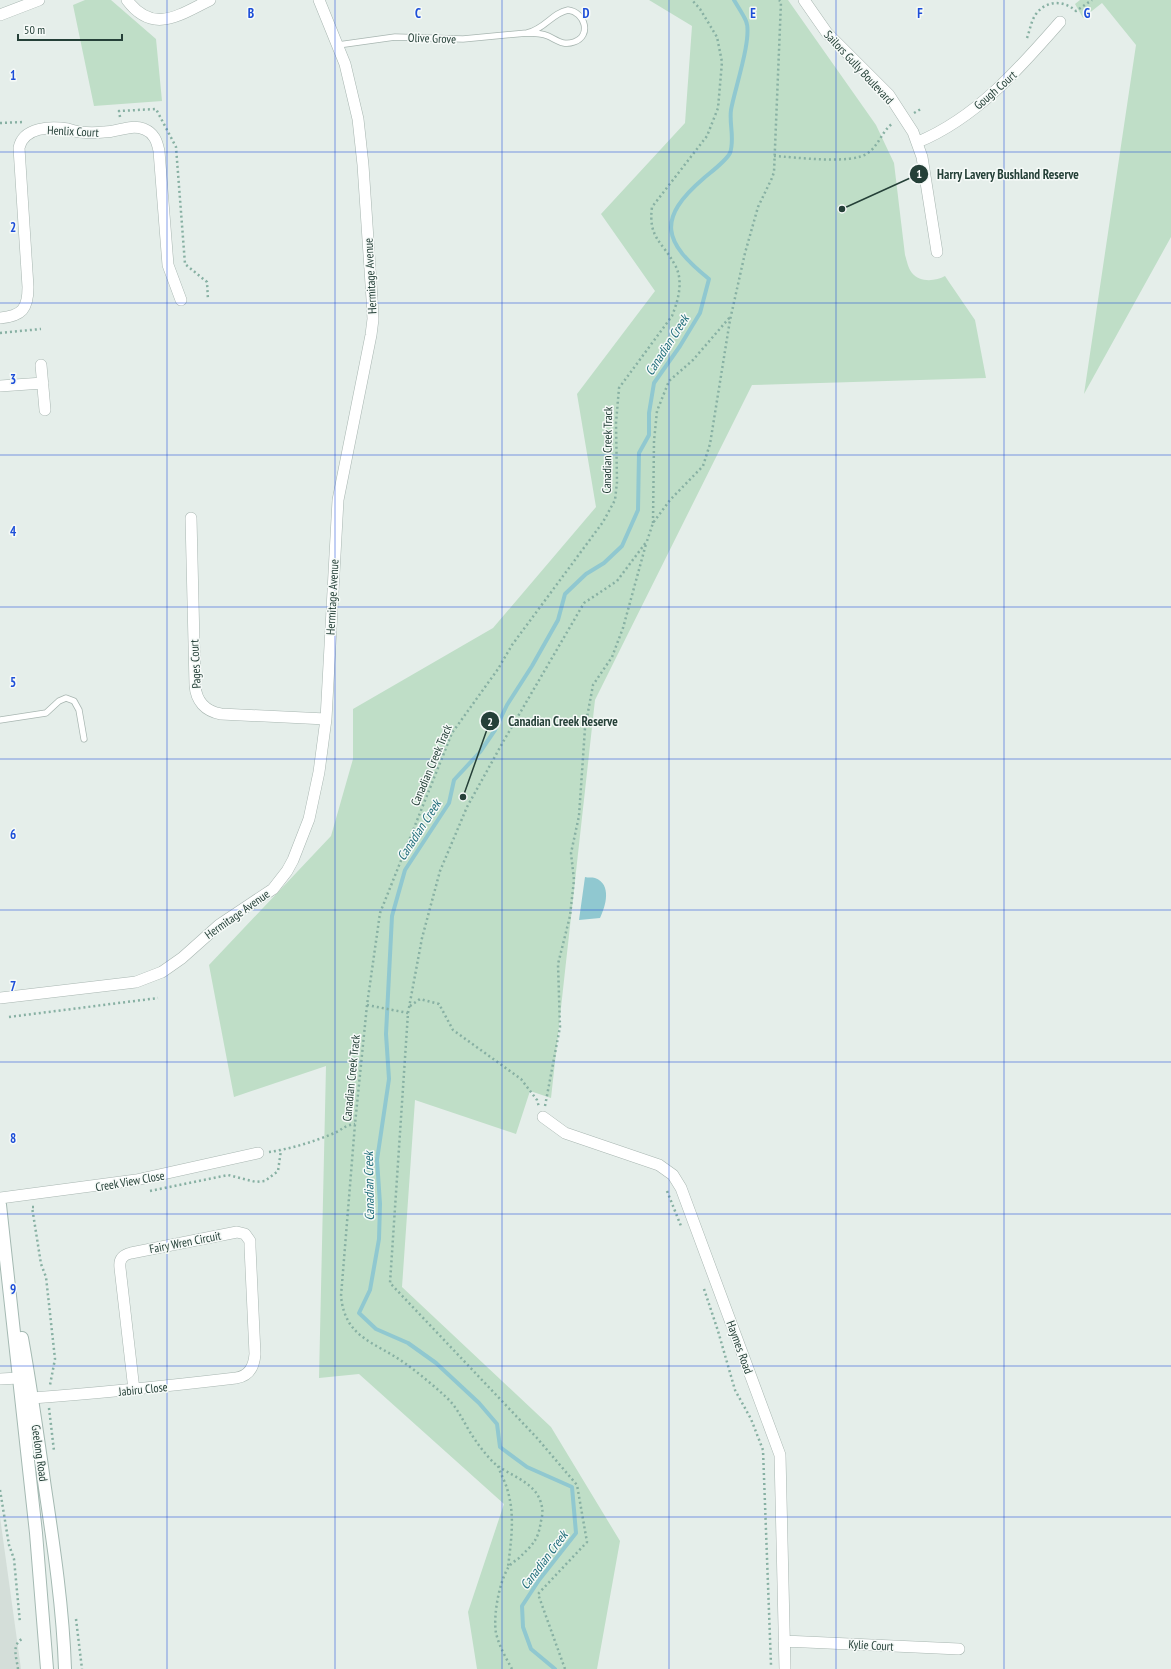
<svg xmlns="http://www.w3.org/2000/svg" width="1171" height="1669" font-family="'PT Sans Narrow',sans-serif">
  <rect width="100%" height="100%" fill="#e5eeea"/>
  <path fill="#d4ded9" d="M 0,1517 L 21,1669 L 0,1669 Z"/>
  <path fill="#bfdec7" d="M 85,0 L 111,0 L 156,39 L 162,101 L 94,106 L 73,5 Z
    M 649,0 L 788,0 L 876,125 L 894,163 L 905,255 C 907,261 908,268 912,273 C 920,283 936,281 945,276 L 949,282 L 975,320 L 986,378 L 752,385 L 595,700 L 551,1098 L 530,1091 L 516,1134 L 415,1100 L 402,1287 L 551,1427 L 620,1541 L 597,1669 L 477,1669 L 468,1612 L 504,1504 L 359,1374 L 319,1378 L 326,1066 L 234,1097 L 209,965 L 331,836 L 353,759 L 353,709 L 493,628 L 596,507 L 577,394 L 655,291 L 601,214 L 685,123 L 692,26 Z
    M 1080,0 L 1171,0 L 1171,237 L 1084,394 L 1136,45 L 1102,3 L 1083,18 L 1075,4 Z"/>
  <path fill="#90c8d0" d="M 585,877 C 588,878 592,877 595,878 C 612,884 606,906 600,918 L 579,920 Z"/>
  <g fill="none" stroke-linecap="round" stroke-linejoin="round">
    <path stroke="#90c8d0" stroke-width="4" d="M 555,1669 L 531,1649 L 523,1627 L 522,1606 L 539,1580 L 576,1533 L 572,1487 L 527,1467 L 500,1447 L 497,1424 L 479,1403 L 436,1363 L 408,1343 L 376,1329 L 359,1313 L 370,1290 L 379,1239 L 380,1204 L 377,1160 L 389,1079 L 386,1034 L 392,916 L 405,870 L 449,803 L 454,780 L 480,752 L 495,730 L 507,705 L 532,666 L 558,620 L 565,594 L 586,574 L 604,563 L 622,546 L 638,510 L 639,453 L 649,435 L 649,413 L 654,383 L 680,346 L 700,313 L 709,279 C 663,242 656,219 704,178 C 711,172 726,161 730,153 C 735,139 729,124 731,110 C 734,91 753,37 746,21 C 743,14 738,7 734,0"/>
    <defs>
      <path id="lane" d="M 568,10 C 585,12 592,36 574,42 C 563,46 557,40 548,36 C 541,33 534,33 527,33 C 545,29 552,13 568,10 Z
        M 338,45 L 395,37 L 463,39 L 527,33
        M 0,720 L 46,713 L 59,701 L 66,698 L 74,701 L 79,710 L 84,739"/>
      <path id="street" d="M 127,0 C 153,35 179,15 210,0
        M 804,0 L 827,33 L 889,95 L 913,132 L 922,157 L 937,252
        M 0,15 L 39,0
        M 918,142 C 976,118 1019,69 1060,22
        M 0,318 C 22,316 28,309 28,287 L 19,148 C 23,127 51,126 68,129 C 72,130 76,132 80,132 C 88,133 96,133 104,132 C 118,132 130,124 144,129 C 154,133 157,141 159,151 L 168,265 L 181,300
        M 41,365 L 45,410
        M 0,386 L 43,383
        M 191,518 L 195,685 C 196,701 205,711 221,714 L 326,719
        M 0,998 L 136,982 L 162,972 L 182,958 L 219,925 L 273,889 L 287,871 L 293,860 L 309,819 L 319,772 L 326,719 L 338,500 L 371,335 L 373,319 L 372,299 L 363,165 L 358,119 L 345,64 L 319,0
        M 543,1117 L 565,1133 L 659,1165 L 673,1175 L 681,1188 L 780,1455 L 785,1669
        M 0,1198 L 136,1180 L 258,1153
        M 0,1379 L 19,1378
        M 32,1398 C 100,1393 168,1386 236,1378 C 249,1376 254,1367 255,1354 L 250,1247 L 250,1241 L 245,1234 L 237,1232 L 131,1253 C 122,1255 119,1260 120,1268 L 134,1390
        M 784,1641 L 959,1649"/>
      <path id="secondary" d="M 0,1205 L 36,1533 L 47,1669
        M 22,1338 C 31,1388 38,1438 45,1488 C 54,1548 63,1609 65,1669"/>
    </defs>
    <use href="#lane" stroke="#a8b6b1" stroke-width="7"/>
    <use href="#street" stroke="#a8b6b1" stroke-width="12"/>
    <use href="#secondary" stroke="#a4b9b2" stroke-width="14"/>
    <path stroke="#87b0a3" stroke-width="2.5" stroke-dasharray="2 3" stroke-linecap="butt" d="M 1027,38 C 1030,30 1031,21 1036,14 C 1046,0 1064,0 1076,11 L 1092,0
      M 914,113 L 921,109
      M 120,117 L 119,111 L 156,109 L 176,147 L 185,264 L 207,282 L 208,300
      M 0,123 L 24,122
      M 774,156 C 794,157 852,165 868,153 C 879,145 882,131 893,123
      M 0,333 L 41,329
      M 653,523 L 654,441 L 657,411 L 669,381 L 693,360 L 730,317
      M 367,1005 L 408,1013
      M 410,1006 L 420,999 L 439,1004 L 453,1030 L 521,1079 L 537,1100 L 539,1107
      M 9,1017 L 158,998
      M 545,1106 L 560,1027 L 558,964 L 570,916 L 574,880 L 571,853 L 579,816 L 585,728 L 593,685 L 612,657 L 623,628 L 646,544
      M 269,1152 C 290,1149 313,1142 332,1134 C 343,1130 342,1126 355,1124
      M 150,1191 L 228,1175 L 256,1182 L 265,1181 L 278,1171 L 281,1150
      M 667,1191 L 681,1226
      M 34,1207 L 32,1207 L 41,1264 L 46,1277 L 55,1359 L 50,1385
      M 704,1289 L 718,1331 L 735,1390 L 751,1419 L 763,1450 L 771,1665
      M 49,1408 L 54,1451
      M 498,1466 C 501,1475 506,1483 508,1492 C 515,1516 511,1542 508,1567
      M 0,1490 L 9,1545 L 14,1559 L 20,1623
      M 76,1619 L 82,1669
      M 18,1669 C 17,1659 11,1645 22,1639
      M 512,1669 C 506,1658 499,1646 496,1633 C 493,1616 499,1583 508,1568 C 510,1564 515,1561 519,1558 C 533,1544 538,1541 541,1521 C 543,1513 543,1508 540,1500 C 533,1481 508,1475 494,1463 C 485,1454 476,1442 470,1432 C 462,1419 457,1407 446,1397 C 434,1386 420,1374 406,1364 C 376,1342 345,1339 341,1296 L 355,1124 L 367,1005 L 380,913 L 452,733 L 498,669 L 512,645 L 603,522 L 615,500 L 617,482 L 616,423 L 619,388 L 672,316 C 678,301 684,281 675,265 C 662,241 648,238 652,207 L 707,136 L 718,108 L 722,62 L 717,37 L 700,9 L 692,0
      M 565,1669 L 538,1594 L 587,1542 L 577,1485 L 537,1438 L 390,1283 L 408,1013 L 422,938 L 440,871 L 467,807 L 503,742 L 584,603 L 617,581 L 647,541 L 653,523 L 670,500 L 703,466 L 710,444 L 730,320 L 745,253 L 758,207 L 772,178 L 774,172 L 781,2 L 779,0"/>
    <use href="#lane" stroke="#fff" stroke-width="5.5"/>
    <use href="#street" stroke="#fff" stroke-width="11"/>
    <use href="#secondary" stroke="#fff" stroke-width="12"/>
  </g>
  <path fill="none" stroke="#1d4ed8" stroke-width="1" stroke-opacity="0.55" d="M 167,0 L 167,1669M 335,0 L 335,1669M 502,0 L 502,1669M 669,0 L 669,1669M 836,0 L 836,1669M 1004,0 L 1004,1669M 0,152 L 1171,152M 0,303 L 1171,303M 0,455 L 1171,455M 0,607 L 1171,607M 0,759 L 1171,759M 0,910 L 1171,910M 0,1062 L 1171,1062M 0,1214 L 1171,1214M 0,1366 L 1171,1366M 0,1517 L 1171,1517"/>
  <g text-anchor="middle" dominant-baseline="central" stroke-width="3" stroke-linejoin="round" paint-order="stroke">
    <g font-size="12" fill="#254038" stroke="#f6faf8">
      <text transform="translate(432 38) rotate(2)">Olive Grove</text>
      <text transform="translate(859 67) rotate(47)">Sailors Gully Boulevard</text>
      <text transform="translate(995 90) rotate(-41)">Gough Court</text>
      <text transform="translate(73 131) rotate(3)">Henlix Court</text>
      <text transform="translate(370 276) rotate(-93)">Hermitage Avenue</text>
      <text transform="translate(607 450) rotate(-89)">Canadian Creek Track</text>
      <text transform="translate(332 597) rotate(-87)">Hermitage Avenue</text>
      <text transform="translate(195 664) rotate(-93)">Pages Court</text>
      <text transform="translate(431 765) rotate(-67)">Canadian Creek Track</text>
      <text transform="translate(237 914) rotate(-35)">Hermitage Avenue</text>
      <text transform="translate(351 1078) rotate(-84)">Canadian Creek Track</text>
      <text transform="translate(130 1181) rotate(-10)">Creek View Close</text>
      <text transform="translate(185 1242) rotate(-11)">Fairy Wren Circuit</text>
      <text transform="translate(740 1347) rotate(70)">Haymes Road</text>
      <text transform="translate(143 1389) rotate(-6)">Jabiru Close</text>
      <text transform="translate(40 1453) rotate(82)">Geelong Road</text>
      <text transform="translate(871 1645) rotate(3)">Kylie Court</text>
    </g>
    <g font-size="13" font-style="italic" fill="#206d7a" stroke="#f6faf8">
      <text transform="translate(667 345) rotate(-57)">Canadian Creek</text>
      <text transform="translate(419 830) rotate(-57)">Canadian Creek</text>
      <text transform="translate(369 1186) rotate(-91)">Canadian Creek</text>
      <text transform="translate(544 1560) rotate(-53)">Canadian Creek</text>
    </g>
  </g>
  <g font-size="13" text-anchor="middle" font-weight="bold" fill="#1d4ed8" stroke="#f6faf8" stroke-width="3" stroke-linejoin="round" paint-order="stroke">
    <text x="251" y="18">B</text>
    <text x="418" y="18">C</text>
    <text x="586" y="18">D</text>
    <text x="753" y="18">E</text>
    <text x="920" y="18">F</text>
    <text x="1087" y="18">G</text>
    <text x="13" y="80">1</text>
    <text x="13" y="232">2</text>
    <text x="13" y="384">3</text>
    <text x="13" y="536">4</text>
    <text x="13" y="687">5</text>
    <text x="13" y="839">6</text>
    <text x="13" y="991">7</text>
    <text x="13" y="1143">8</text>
    <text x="13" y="1294">9</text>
  </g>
  <path fill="none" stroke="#254038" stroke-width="1.5" d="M842 209L919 174M463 797L490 721"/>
  <g fill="#254038" stroke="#f6faf8" stroke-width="1.5">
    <circle cx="842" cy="209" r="4"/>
    <circle cx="463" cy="797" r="4"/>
    <circle cx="919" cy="174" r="10"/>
    <circle cx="490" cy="721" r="10"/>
  </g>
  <g font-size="12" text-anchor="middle" font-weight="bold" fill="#fff">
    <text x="919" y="178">1</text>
    <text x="490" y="726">2</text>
  </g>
  <g font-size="13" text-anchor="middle" font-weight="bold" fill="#254038" stroke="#f6faf8" stroke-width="3" stroke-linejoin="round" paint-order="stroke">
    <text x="1008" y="179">Harry Lavery Bushland Reserve</text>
    <text x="563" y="726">Canadian Creek Reserve</text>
  </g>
  <path d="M18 34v6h104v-6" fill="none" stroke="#254038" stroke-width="2"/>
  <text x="24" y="34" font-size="12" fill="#254038" stroke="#f6faf8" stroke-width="3" paint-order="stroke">50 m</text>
</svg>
